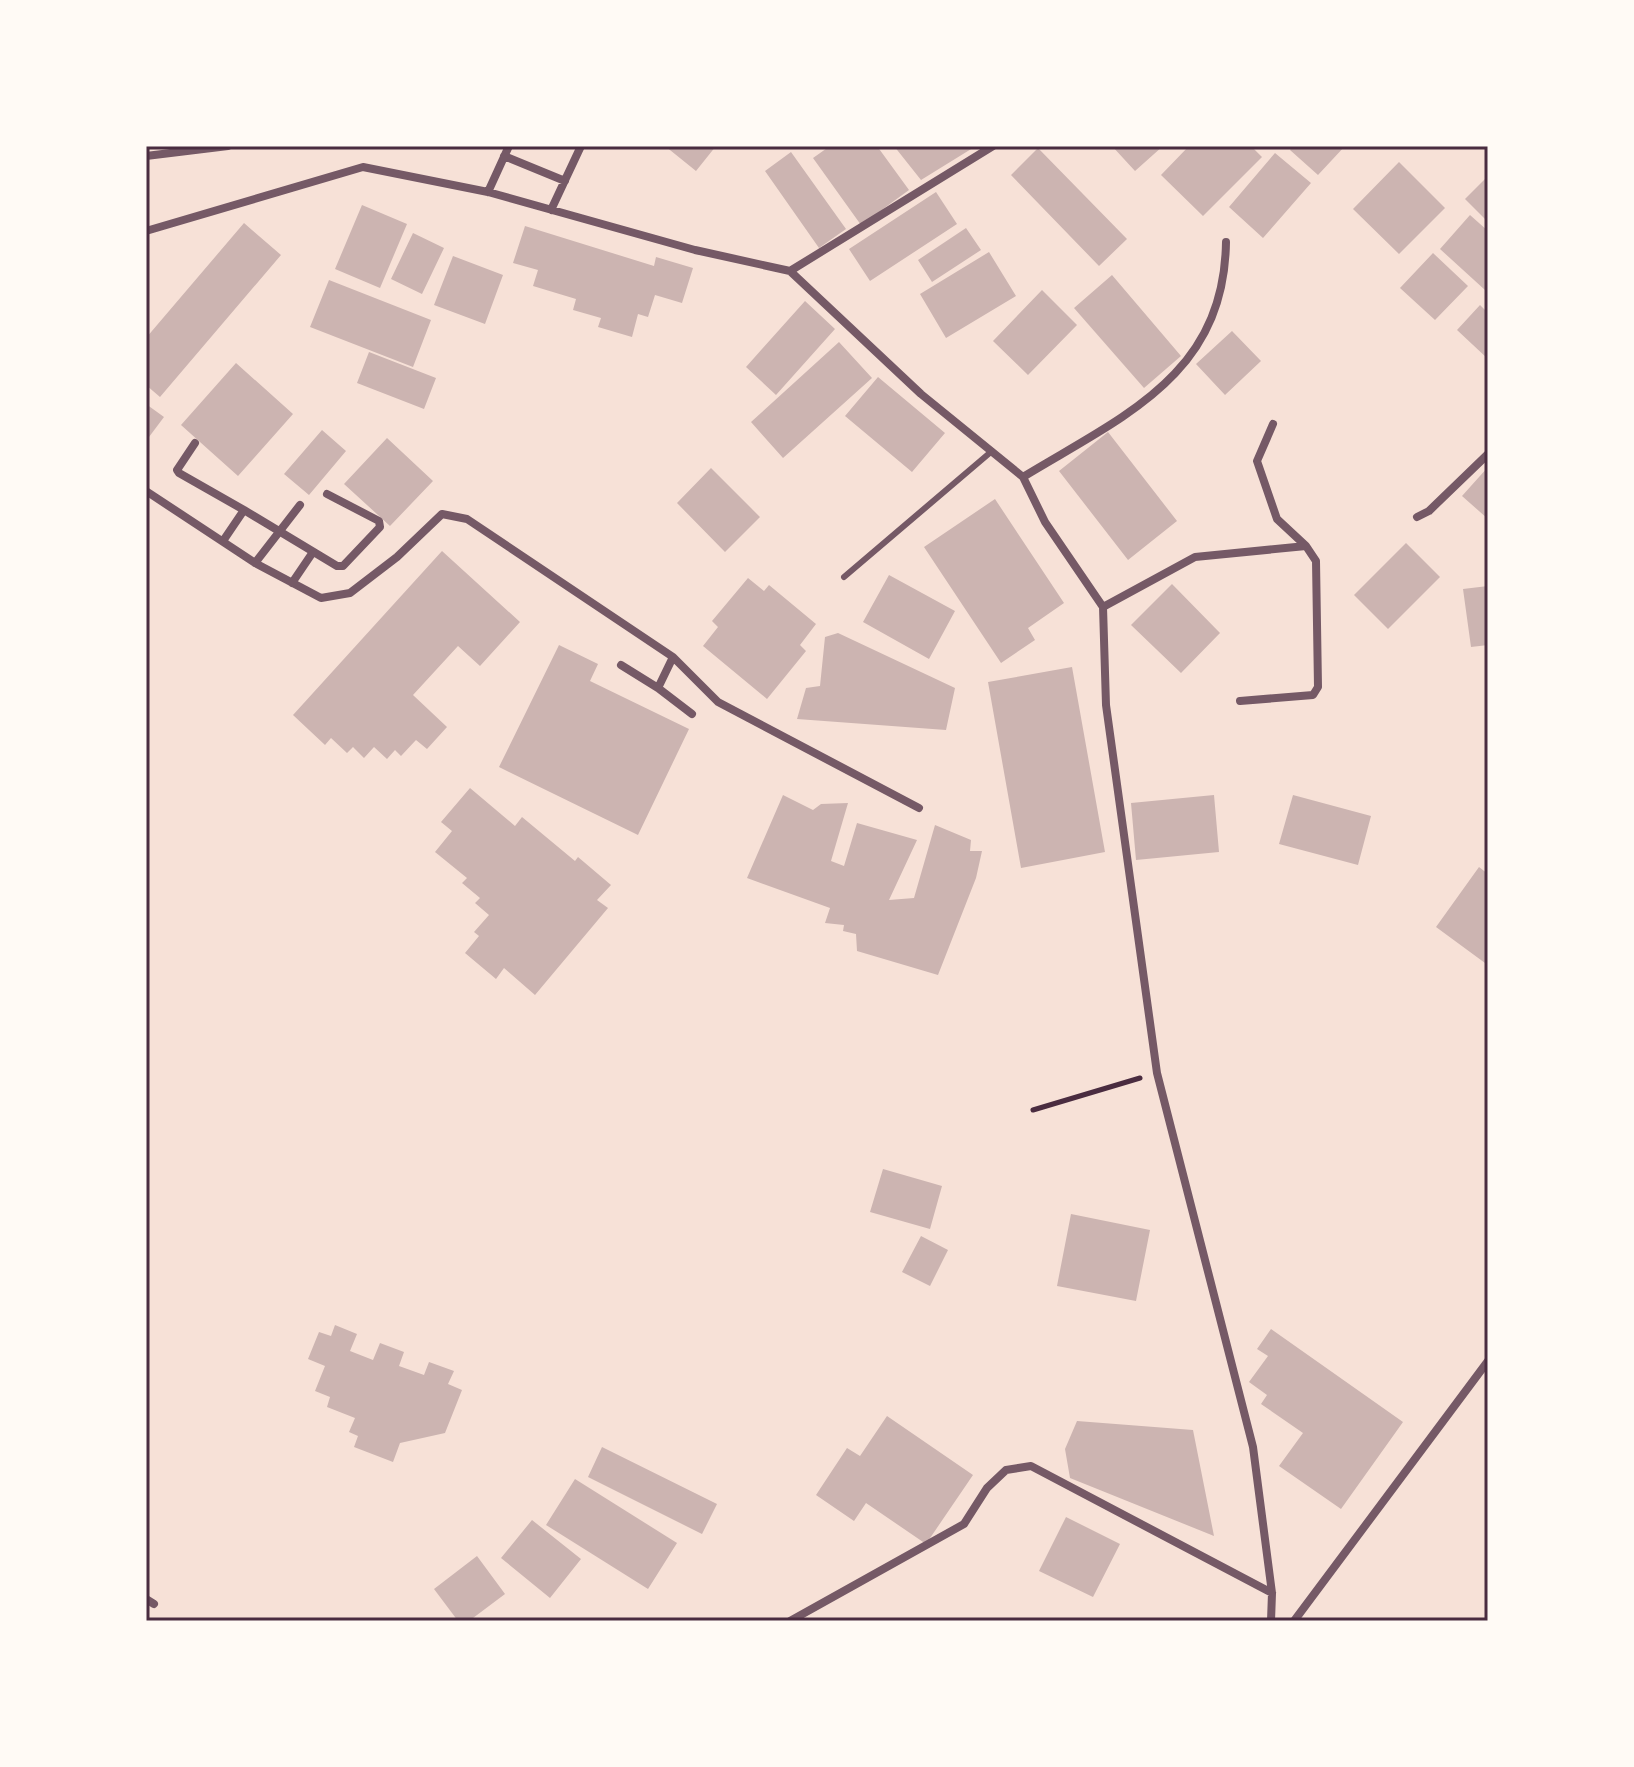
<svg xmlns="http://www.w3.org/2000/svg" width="1634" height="1767" font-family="Helvetica,sans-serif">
  <rect width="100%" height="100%" fill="#f7e1d7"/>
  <path fill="#ccb4b1" d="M 665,146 L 716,146 L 696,171 Z
    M 830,146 L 877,146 L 909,190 L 861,225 L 813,158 Z
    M 894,146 L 976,146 L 921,180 Z
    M 1112,146 L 1163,146 L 1135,171 Z
    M 1189,146 L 1251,146 L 1262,157 L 1203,216 L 1161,175 Z
    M 1293,146 L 1345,146 L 1318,175 L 1290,150 Z
    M 1038,148 L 1127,239 L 1099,266 L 1011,175 Z
    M 791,152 L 846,229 L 819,248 L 765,171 Z
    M 1275,153 L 1311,183 L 1263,238 L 1229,207 Z
    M 1399,162 L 1445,208 L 1399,254 L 1353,209 Z
    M 1488,176 L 1488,222 L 1465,199 Z
    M 936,192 L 957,224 L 870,281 L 849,249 Z
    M 362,205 L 407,224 L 380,288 L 335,269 Z
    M 1470,215 L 1488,231 L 1488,286 L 1485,290 L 1440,249 Z
    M 244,223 L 281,255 L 160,397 L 146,385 L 146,338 Z
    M 525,226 L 654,266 L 656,257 L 693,268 L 682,303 L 655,295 L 648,317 L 638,314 L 632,337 L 598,327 L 601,318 L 573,310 L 576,299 L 533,286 L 538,270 L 513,263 Z
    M 966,228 L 981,250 L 932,282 L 918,260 Z
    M 413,233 L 444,248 L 422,294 L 391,279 Z
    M 989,252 L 1016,296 L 946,338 L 920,294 Z
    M 1433,253 L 1468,286 L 1435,320 L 1400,288 Z
    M 453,256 L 503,275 L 485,324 L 434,305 Z
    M 1112,275 L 1181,356 L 1144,388 L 1074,308 Z
    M 329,280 L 431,320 L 413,367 L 310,327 Z
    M 1042,290 L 1077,325 L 1028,375 L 993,341 Z
    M 805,301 L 835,329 L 776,395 L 746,367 Z
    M 1480,305 L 1488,313 L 1488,359 L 1457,330 Z
    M 1232,331 L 1261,361 L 1225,395 L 1196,364 Z
    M 839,342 L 872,378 L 783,458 L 751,422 Z
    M 369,352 L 436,378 L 424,409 L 357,383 Z
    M 236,363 L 293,414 L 238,476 L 181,425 Z
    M 878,377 L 945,433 L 912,472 L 845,416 Z
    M 146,404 L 164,417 L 146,441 Z
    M 322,430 L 346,451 L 309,495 L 284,474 Z
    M 1108,432 L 1177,521 L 1128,560 L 1059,471 Z
    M 387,438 L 433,481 L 390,526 L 344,484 Z
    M 1488,467 L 1488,519 L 1462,496 Z
    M 711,468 L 760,517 L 725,552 L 677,503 Z
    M 995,499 L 1064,603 L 1028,628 L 1035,640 L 1001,663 L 924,547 Z
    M 1406,543 L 1440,577 L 1388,629 L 1354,595 Z
    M 442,551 L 520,622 L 480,666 L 458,646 L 413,695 L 447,727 L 427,749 L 416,740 L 401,756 L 395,750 L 387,759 L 374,747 L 364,758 L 353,747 L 347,753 L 331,738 L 325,745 L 293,715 Z
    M 889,575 L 955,611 L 929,659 L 863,622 Z
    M 748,578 L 764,591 L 769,585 L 816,624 L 800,645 L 806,651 L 767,699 L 703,646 L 718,627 L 712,621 Z
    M 1172,584 L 1220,633 L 1181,673 L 1131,625 Z
    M 1488,586 L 1488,645 L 1471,647 L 1463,589 Z
    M 838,633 L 955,688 L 946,730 L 797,719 L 806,688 L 820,686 L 825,637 Z
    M 559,645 L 598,664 L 590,681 L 689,729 L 638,835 L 499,767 Z
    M 1072,667 L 1105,852 L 1021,868 L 988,682 Z
    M 470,788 L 515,826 L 522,817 L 575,861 L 578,857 L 611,885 L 597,900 L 608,908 L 535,995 L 504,968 L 496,979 L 465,953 L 479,936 L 474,932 L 489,915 L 475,903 L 480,898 L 462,883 L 467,878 L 435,852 L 452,831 L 441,822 Z
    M 783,795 L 813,810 L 821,804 L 848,803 L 831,861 L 844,866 L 857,823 L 917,840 L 889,900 L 914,898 L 935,825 L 971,840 L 970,851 L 982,851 L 976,878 L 938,975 L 857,951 L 856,934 L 843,931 L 844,925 L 825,923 L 830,908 L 747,878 Z
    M 1214,795 L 1219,852 L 1136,860 L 1131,803 Z
    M 1293,795 L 1371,816 L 1358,865 L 1279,844 Z
    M 1479,867 L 1488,874 L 1488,958 L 1485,963 L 1436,927 Z
    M 883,1169 L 942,1186 L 930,1229 L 870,1212 Z
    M 1071,1214 L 1150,1230 L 1136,1301 L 1057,1286 Z
    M 921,1236 L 948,1250 L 930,1286 L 902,1272 Z
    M 335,1325 L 357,1334 L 350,1351 L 373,1360 L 380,1343 L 404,1352 L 399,1366 L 424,1375 L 429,1362 L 454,1371 L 448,1384 L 462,1390 L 445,1433 L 400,1443 L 393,1462 L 354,1447 L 358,1436 L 349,1432 L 355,1418 L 327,1407 L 330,1397 L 315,1391 L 325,1366 L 308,1359 L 319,1332 L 331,1336 Z
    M 1271,1329 L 1403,1422 L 1341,1509 L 1279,1466 L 1303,1433 L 1261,1404 L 1267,1395 L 1249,1382 L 1268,1356 L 1257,1349 Z
    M 887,1416 L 973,1475 L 926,1544 L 866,1503 L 854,1521 L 816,1495 L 847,1448 L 860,1456 Z
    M 1077,1421 L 1193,1430 L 1214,1536 L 1070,1478 L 1065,1449 Z
    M 602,1447 L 717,1504 L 702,1534 L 588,1477 Z
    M 575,1479 L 677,1543 L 648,1589 L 546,1525 Z
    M 1066,1517 L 1120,1544 L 1093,1597 L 1039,1571 Z
    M 532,1520 L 581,1559 L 550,1598 L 501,1558 Z
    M 477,1556 L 505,1594 L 469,1621 L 458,1621 L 434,1589 Z"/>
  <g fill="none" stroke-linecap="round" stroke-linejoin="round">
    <path stroke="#4a2c40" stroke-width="5" d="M 1033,1110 L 1140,1078"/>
    <path stroke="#755966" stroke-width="6" d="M 844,577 L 992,451"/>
    <path stroke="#755966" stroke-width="8" d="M 146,156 L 228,146
      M 504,156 L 565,181
      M 488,192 L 509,146
      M 551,210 L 581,146
      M 146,231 L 363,167 L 488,192 L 695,250 L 790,271 L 921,394 L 1023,477 L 1045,522 L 1103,607 L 1106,705 L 1157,1073 L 1253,1447 L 1272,1593 L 1271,1621
      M 790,271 L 993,146
      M 195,443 L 177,470 L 179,473 L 244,510 L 223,541
      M 1023,477 C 1123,416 1224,376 1226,242
      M 146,491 L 255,563 L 321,598 L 350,593 L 397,557 L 442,514 L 467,519 L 673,657 L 718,702 L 919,808
      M 244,510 L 337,566 L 343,566 L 380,527 L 379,521 L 327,494
      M 1417,517 L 1429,511 L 1488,454
      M 255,563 L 300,505
      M 292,583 L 313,552
      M 1103,607 L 1195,557 L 1306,546 L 1277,519 L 1257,461 L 1273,424
      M 673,657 L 658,688 L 692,714
      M 621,665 L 658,688
      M 1240,701 L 1313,695 L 1318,687 L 1316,561 L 1306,546
      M 146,1599 L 154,1604
      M 790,1621 L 964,1524 L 987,1488 L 1006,1470 L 1031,1466 L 1272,1593
      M 1294,1621 L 1488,1361"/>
  </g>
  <rect width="1634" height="1767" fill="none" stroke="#fffaf5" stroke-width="296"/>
  <rect x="148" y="148" width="1338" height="1471" fill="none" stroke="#4a2c40" stroke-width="3"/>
</svg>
